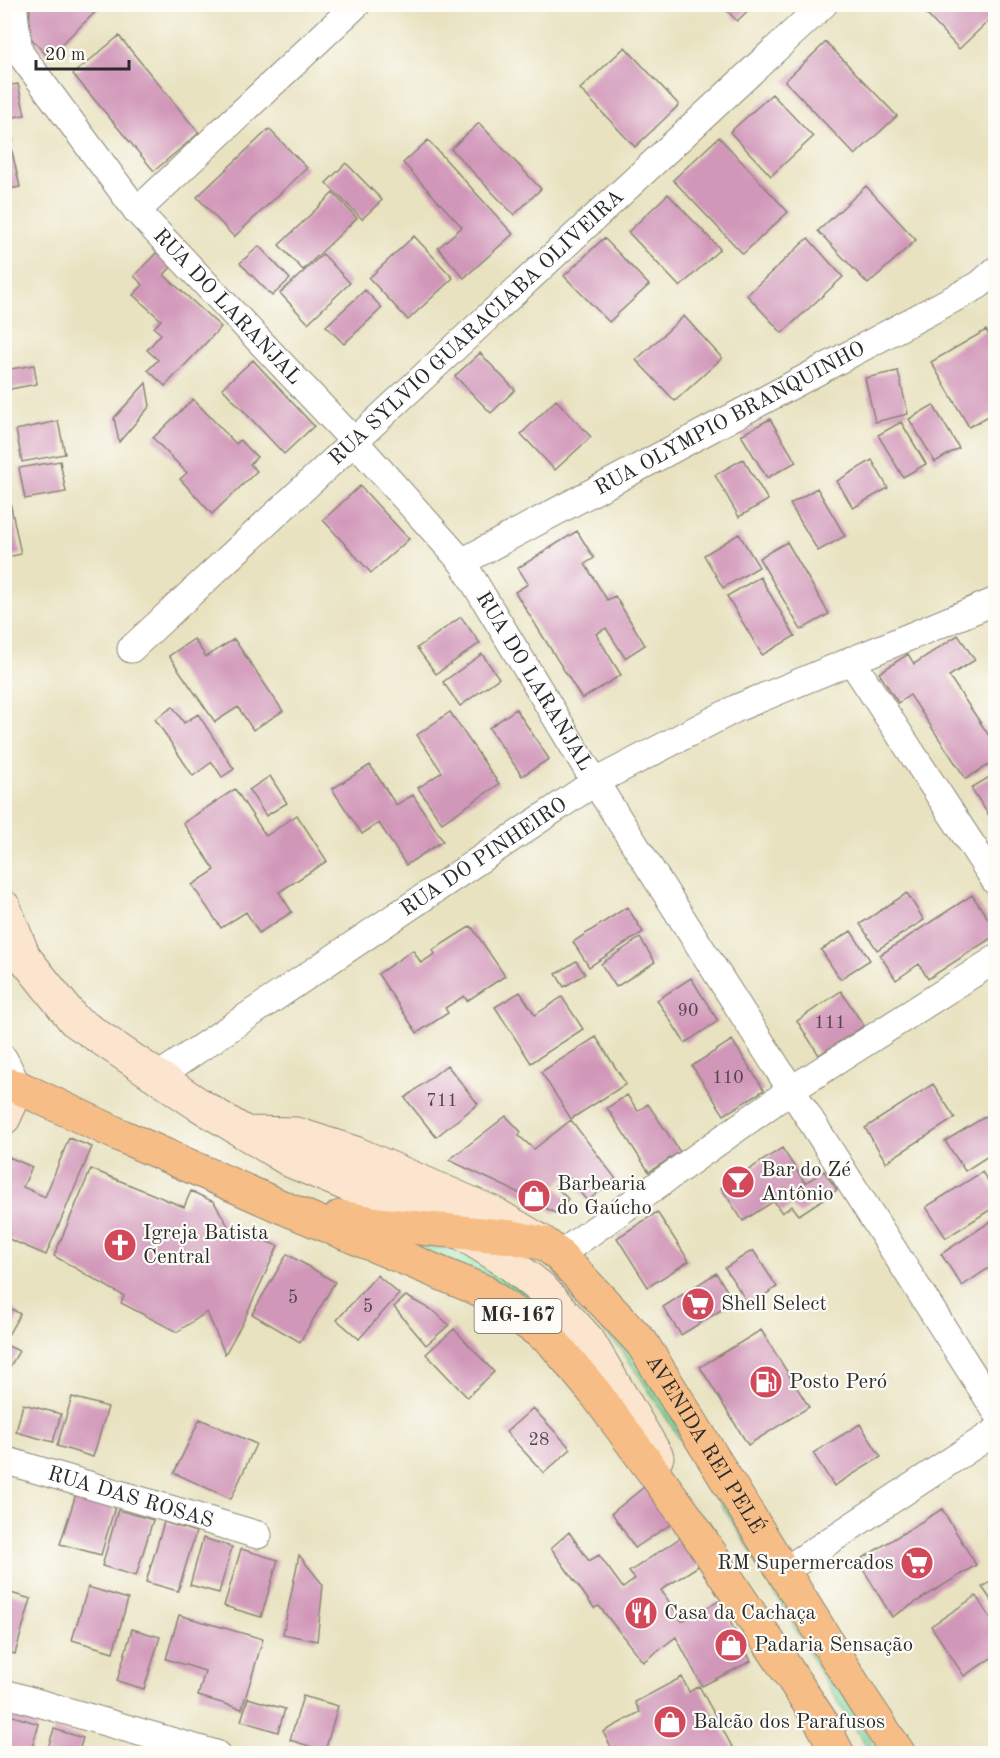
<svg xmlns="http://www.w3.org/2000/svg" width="1000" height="1758" font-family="'Old Standard TT',serif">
  <rect width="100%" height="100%" fill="#fdfcf7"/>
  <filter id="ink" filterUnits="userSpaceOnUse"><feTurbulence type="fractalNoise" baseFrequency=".0167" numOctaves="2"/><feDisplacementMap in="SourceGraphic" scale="12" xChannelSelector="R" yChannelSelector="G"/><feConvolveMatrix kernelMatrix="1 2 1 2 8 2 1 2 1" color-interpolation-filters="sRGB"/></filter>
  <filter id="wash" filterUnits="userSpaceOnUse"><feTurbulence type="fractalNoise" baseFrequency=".008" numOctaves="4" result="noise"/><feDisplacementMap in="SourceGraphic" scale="24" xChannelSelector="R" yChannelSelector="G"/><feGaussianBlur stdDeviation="1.35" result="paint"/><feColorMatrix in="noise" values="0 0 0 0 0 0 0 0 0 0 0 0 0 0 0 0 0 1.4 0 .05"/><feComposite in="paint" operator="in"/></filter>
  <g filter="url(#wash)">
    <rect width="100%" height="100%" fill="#e8e2c0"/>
    <path fill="#82dca2" stroke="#568466" stroke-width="1.5" d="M 377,1236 L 463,1252 L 536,1299 L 567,1334 Z
      M 579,1293 L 628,1344 L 879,1753 L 871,1753 L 824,1679 L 749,1548 L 643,1381 L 621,1349 L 571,1294 Z"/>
    <g id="blocks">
      <path fill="#d197b9" d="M 30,4 L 104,4 L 48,57 L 29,36 Z
        M 721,4 L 755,4 L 737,21 Z
        M 917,4 L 995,4 L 996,14 L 959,49 Z
        M 119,36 L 199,133 L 154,171 L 73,74 Z
        M 826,42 L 897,116 L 855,155 L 785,81 Z
        M 625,47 L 679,105 L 635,147 L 580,89 Z
        M 18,84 L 25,115 L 8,118 L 13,142 L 4,144 L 4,86 Z
        M 772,94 L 813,137 L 771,176 L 730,132 Z
        M 479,123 L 541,189 L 514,215 L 451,149 Z
        M 269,129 L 307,168 L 234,237 L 197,197 Z
        M 719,137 L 788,212 L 743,254 L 673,180 Z
        M 428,140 L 513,234 L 464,278 L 438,248 L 462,227 L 403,163 Z
        M 11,147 L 20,187 L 4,190 L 4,148 Z
        M 346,163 L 382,200 L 362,219 L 326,183 Z
        M 866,186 L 916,240 L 868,284 L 818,231 Z
        M 333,193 L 357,218 L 303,270 L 279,245 Z
        M 668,194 L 720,249 L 680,287 L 628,232 Z
        M 414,236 L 453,278 L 408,320 L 369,278 Z
        M 604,238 L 649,285 L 609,322 L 564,276 Z
        M 808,238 L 843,277 L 782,333 L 747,295 Z
        M 259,246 L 290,279 L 272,296 L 240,263 Z
        M 157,252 L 172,266 L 164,275 L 221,327 L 165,386 L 148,370 L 158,360 L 147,350 L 161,334 L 154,328 L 161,320 L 133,295 L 143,285 L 134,276 Z
        M 323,254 L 350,283 L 308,323 L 280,293 Z
        M 365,290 L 382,308 L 344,344 L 326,326 Z
        M 684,316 L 722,358 L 675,401 L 636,360 Z
        M 986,330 L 996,346 L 996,412 L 969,427 L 931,362 Z
        M 480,353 L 515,390 L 491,413 L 455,376 Z
        M 253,360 L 314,426 L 284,454 L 222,388 Z
        M 34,365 L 37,384 L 5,390 L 5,370 Z
        M 898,371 L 908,414 L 875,422 L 865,378 Z
        M 146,383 L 150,406 L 119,442 L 114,418 Z
        M 193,399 L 236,444 L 240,440 L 257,457 L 250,464 L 257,471 L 212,514 L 180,479 L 187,473 L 153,438 Z
        M 556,400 L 591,437 L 555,470 L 521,434 Z
        M 933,405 L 959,448 L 935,462 L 909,419 Z
        M 770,419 L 796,462 L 767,478 L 741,435 Z
        M 58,421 L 65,454 L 22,462 L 16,430 Z
        M 901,422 L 926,464 L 903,477 L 878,435 Z
        M 743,459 L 768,500 L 739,517 L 715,475 Z
        M 872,460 L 888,488 L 853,508 L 837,481 Z
        M 60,461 L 66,492 L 25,499 L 19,468 Z
        M 6,483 L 21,554 L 4,558 L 4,484 Z
        M 360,486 L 409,539 L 371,573 L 323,520 Z
        M 817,488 L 845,536 L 818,551 L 790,504 Z
        M 577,531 L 594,558 L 585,564 L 607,600 L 615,596 L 645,645 L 625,658 L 606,628 L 596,634 L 621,675 L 582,699 L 515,592 L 528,584 L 518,568 Z
        M 739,534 L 759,567 L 723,588 L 704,555 Z
        M 787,542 L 829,614 L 801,630 L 759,558 Z
        M 760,577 L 795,636 L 762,655 L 727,596 Z
        M 461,617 L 480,643 L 436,674 L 417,648 Z
        M 958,635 L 975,660 L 949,676 L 996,746 L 996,760 L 966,779 L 910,695 L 898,703 L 879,673 L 908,654 L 914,664 Z
        M 194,639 L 206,657 L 234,639 L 283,711 L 253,730 L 238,707 L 215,722 L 169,656 Z
        M 482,654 L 499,678 L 460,706 L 443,682 Z
        M 173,707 L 184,723 L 198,714 L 234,769 L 222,777 L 212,762 L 193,776 L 155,719 Z
        M 516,709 L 549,759 L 522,776 L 489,728 Z
        M 450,712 L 499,784 L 442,823 L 418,788 L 442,772 L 417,735 Z
        M 370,765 L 396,805 L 413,795 L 443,841 L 406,865 L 379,823 L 362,834 L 332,789 Z
        M 996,773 L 996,814 L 990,817 L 971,788 Z
        M 270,776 L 287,803 L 266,816 L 249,790 Z
        M 235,789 L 266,836 L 297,815 L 327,861 L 279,892 L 292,912 L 259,933 L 246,912 L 221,928 L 192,885 L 215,870 L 183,823 Z
        M 907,893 L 924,920 L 877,950 L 860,924 Z
        M 972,895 L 996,930 L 996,935 L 928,979 L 919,964 L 896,980 L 880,955 Z
        M 627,907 L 643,932 L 589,967 L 573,942 Z
        M 471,926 L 505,976 L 467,1001 L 464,996 L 445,1008 L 448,1013 L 417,1033 L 378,974 L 413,950 L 421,963 L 435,954 L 433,950 Z
        M 851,931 L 870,960 L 840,979 L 821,950 Z
        M 640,938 L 655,962 L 616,987 L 601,964 Z
        M 576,961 L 585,974 L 564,987 L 556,974 Z
        M 691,978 L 718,1021 L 685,1043 L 657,1000 Z
        M 841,991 L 864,1026 L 819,1055 L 797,1021 Z
        M 520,992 L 535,1015 L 562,997 L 583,1029 L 531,1063 L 495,1007 Z
        M 596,1037 L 626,1084 L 571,1119 L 541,1072 Z
        M 732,1040 L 764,1090 L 724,1115 L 692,1066 Z
        M 447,1065 L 478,1104 L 436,1137 L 405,1098 Z
        M 933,1084 L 955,1118 L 886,1162 L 865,1128 Z
        M 627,1095 L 638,1111 L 648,1104 L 680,1152 L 649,1172 L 607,1108 Z
        M 506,1116 L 521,1132 L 519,1136 L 534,1149 L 571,1120 L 616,1179 L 587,1201 L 567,1175 L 555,1186 L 568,1199 L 555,1213 L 521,1194 L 449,1160 Z
        M 986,1116 L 996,1131 L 996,1151 L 965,1171 L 945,1141 Z
        M 69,1138 L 92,1147 L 46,1255 L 4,1237 L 4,1168 L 9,1157 L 32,1167 L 23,1187 L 45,1197 Z
        M 782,1148 L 805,1183 L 824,1171 L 837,1190 L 799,1215 L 792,1206 L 782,1213 L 774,1201 L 743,1221 L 721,1188 Z
        M 91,1169 L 184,1207 L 191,1191 L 214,1202 L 228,1226 L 278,1246 L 243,1322 L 225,1354 L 207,1312 L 177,1332 L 121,1303 L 124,1296 L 54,1256 Z
        M 982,1172 L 996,1193 L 996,1206 L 946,1238 L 926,1207 Z
        M 657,1212 L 689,1261 L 648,1287 L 617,1238 Z
        M 996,1218 L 996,1263 L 962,1286 L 941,1254 Z
        M 753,1250 L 777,1287 L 749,1305 L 725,1268 Z
        M 287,1254 L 335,1282 L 300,1342 L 252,1314 Z
        M 716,1273 L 734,1302 L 681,1335 L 663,1307 Z
        M 377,1275 L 399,1294 L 359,1339 L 337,1320 Z
        M 406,1296 L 435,1312 L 449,1325 L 426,1345 L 394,1307 Z
        M 4,1304 L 20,1314 L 8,1335 L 4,1333 Z
        M 454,1329 L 494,1372 L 467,1397 L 426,1354 Z
        M 761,1330 L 809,1407 L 748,1445 L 700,1367 Z
        M 4,1344 L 19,1351 L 4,1377 Z
        M 72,1397 L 108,1407 L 93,1457 L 57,1446 Z
        M 23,1404 L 61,1414 L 53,1442 L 16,1432 Z
        M 533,1408 L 571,1449 L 544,1473 L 506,1432 Z
        M 200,1419 L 256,1444 L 231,1499 L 174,1473 Z
        M 860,1424 L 881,1457 L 834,1486 L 813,1453 Z
        M 649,1483 L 674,1522 L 635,1548 L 612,1513 Z
        M 77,1491 L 116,1503 L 101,1555 L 60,1544 Z
        M 942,1509 L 976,1565 L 892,1617 L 858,1561 Z
        M 118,1510 L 153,1520 L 136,1576 L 102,1566 Z
        M 164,1522 L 196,1532 L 178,1591 L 146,1582 Z
        M 996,1523 L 996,1542 L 987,1529 Z
        M 569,1532 L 589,1561 L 599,1555 L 623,1588 L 635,1579 L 629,1572 L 683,1536 L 700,1565 L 661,1590 L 682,1621 L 719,1601 L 751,1661 L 702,1686 L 676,1637 L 643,1662 L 599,1606 L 594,1608 L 551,1548 Z
        M 203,1538 L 232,1547 L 219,1593 L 190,1585 Z
        M 241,1549 L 278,1560 L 261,1617 L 224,1606 Z
        M 299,1555 L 323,1585 L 317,1641 L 283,1634 Z
        M 996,1579 L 996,1607 L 982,1587 Z
        M 88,1587 L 128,1599 L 113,1652 L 72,1640 Z
        M 4,1591 L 31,1599 L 15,1654 L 4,1651 Z
        M 976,1596 L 992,1620 L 996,1618 L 996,1655 L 964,1676 L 931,1626 Z
        M 179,1615 L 263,1639 L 242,1709 L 198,1696 L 205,1671 L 166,1659 Z
        M 132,1629 L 160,1637 L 144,1689 L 117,1681 Z
        M 682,1677 L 689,1692 L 699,1686 L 736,1754 L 615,1754 L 603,1732 L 640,1712 L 635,1702 Z
        M 303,1696 L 338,1706 L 325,1751 L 290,1740 Z
        M 248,1698 L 285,1709 L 278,1732 L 241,1721 Z
        M 6,1714 L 39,1724 L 30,1754 L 4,1754 L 4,1719 Z
        M 54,1729 L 83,1738 L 78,1754 L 46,1754 Z"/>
    </g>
  </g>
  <g filter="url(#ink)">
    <use href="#blocks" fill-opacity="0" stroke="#8a8676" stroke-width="1.5"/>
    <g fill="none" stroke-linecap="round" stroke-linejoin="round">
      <defs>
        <g id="street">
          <path id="s1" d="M 13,4 L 19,52 L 137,211 L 354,441 L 462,562 L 595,782 L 996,1411"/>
          <path d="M 137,211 L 357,4"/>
          <path id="s2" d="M 462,562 L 979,285 L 996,270"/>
          <path id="s3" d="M 131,649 L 824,4"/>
          <path d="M 851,660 L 996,882"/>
          <path d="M 4,1059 L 18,1087"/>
          <path id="s4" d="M 157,1077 L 595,782 L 737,708 L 996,601"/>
          <path d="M 559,1255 L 791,1090 L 996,959"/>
          <path id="s5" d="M 4,1460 L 258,1535"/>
          <path d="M 784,1571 L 996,1431"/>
          <path d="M 4,1693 L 216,1754"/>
        </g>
        <path id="secondary" d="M 4,907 L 24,957 L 74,1020 L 198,1104 L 291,1161 L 458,1231 L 508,1262 L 541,1288 L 588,1340 L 657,1457
          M 4,1118 L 18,1087
          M 245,1133 L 296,1134 L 355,1153 L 493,1213 L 542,1242"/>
        <g id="primary">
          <path d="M 4,1084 L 18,1087 L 122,1136 L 282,1207 L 483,1291 L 552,1341 L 596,1394 L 685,1515 L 822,1723 L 838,1754"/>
          <path id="s6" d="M 340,1217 L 378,1224 L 512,1237 L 545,1244 L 559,1255 L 642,1343 L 863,1700 L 899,1754"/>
        </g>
      </defs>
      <use href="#street" stroke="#8a8676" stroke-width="29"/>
      <use href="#secondary" stroke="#8a8676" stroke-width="35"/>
      <use href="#primary" stroke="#8a8676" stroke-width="35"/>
      <use href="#street" stroke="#fff" stroke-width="27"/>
      <use href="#secondary" stroke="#fbe5cf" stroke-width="33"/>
      <use href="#primary" stroke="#f6be86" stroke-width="33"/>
    </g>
  </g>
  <defs>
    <symbol id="bar-disc" viewBox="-11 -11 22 22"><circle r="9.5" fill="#d1495b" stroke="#fdfcf7"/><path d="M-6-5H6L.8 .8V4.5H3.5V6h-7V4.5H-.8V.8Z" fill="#fff"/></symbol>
    <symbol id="shop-disc" viewBox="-11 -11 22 22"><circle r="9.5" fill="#d1495b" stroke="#fdfcf7"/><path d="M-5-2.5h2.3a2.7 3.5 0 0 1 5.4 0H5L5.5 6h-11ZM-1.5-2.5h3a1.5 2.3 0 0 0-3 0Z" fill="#fff"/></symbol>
    <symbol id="church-disc" viewBox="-11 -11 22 22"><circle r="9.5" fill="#d1495b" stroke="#fdfcf7"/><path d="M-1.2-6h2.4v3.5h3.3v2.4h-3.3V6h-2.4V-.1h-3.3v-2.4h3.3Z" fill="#fff"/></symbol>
    <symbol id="supermarket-disc" viewBox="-11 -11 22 22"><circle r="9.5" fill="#d1495b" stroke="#fdfcf7"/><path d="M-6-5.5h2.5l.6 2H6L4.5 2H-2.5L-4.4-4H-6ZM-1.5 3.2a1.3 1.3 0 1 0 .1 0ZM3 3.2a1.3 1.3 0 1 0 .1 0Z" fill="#fff"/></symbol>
    <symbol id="fuel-disc" viewBox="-11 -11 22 22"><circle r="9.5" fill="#d1495b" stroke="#fdfcf7"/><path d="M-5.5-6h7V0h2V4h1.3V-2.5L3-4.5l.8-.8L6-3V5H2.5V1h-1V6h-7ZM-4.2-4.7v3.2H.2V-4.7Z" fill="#fff"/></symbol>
    <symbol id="restaurant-disc" viewBox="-11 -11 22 22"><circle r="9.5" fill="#d1495b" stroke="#fdfcf7"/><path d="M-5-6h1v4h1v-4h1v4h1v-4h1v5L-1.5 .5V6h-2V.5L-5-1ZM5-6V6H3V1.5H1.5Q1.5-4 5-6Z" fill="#fff"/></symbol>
  </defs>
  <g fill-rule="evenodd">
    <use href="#bar-disc" x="719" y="1163" width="38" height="38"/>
    <use href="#shop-disc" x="515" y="1177" width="38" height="38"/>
    <use href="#church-disc" x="101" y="1226" width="38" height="38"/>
    <use href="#supermarket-disc" x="679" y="1285" width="38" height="38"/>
    <use href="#fuel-disc" x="747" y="1363" width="38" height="38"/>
    <use href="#supermarket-disc" x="898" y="1544" width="38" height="38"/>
    <use href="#restaurant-disc" x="622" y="1594" width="38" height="38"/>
    <use href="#shop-disc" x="712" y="1626" width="38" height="38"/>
    <use href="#shop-disc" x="651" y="1703" width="38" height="38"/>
  </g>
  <g text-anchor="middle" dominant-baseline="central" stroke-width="4.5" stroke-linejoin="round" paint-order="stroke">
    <g font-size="18" fill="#54464e">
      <text x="688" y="1011">90</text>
      <text x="830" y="1023">111</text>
      <text x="728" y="1078">110</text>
      <text x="442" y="1101">711</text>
      <text x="293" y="1298">5</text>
      <text x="368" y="1307">5</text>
      <text x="539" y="1440">28</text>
    </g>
    <rect fill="#fdfcf7" stroke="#6a6a68" stroke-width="1.5" x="474.5" y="1299" width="87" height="34" rx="4.5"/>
    <g font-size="20" font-weight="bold" fill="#2b2b2b">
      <text x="518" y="1316">MG-167</text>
    </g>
    <g font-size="21" fill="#2b2b2b" stroke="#fdfcf7">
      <text stroke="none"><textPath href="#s1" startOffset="378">RUA DO LARANJAL</textPath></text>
      <text stroke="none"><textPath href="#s3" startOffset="472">RUA SYLVIO GUARACIABA OLIVEIRA</textPath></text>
      <text stroke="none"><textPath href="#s2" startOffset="304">RUA OLYMPIO BRANQUINHO</textPath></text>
      <text stroke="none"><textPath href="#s1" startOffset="864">RUA DO LARANJAL</textPath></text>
      <text stroke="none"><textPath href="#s4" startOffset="394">RUA DO PINHEIRO</textPath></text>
      <text stroke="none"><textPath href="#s6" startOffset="465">AVENIDA REI PELÉ</textPath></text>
      <text stroke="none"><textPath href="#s5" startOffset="132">RUA DAS ROSAS</textPath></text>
    </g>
    <g font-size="21" fill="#2b2b2b" stroke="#fdfcf7" text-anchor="start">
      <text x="761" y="1170">Bar do Zé<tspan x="761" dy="24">Antônio</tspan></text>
      <text x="557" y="1184">Barbearia<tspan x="557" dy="24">do Gaúcho</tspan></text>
      <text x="143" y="1233">Igreja Batista<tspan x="143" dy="24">Central</tspan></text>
      <text x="721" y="1304">Shell Select</text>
      <text x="789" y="1382">Posto Peró</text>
      <text x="894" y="1563" text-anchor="end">RM Supermercados</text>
      <text x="664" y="1613">Casa da Cachaça</text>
      <text x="754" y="1645">Padaria Sensação</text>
      <text x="693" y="1722">Balcão dos Parafusos</text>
    </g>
  </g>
  <rect width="1000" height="1758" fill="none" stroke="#fdfcf7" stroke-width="24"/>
  <path d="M36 60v9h93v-9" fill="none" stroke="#2b2b2b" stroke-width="3"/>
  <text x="45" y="60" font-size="18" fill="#2b2b2b" stroke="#fdfcf7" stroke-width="4.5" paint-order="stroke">20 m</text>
</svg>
